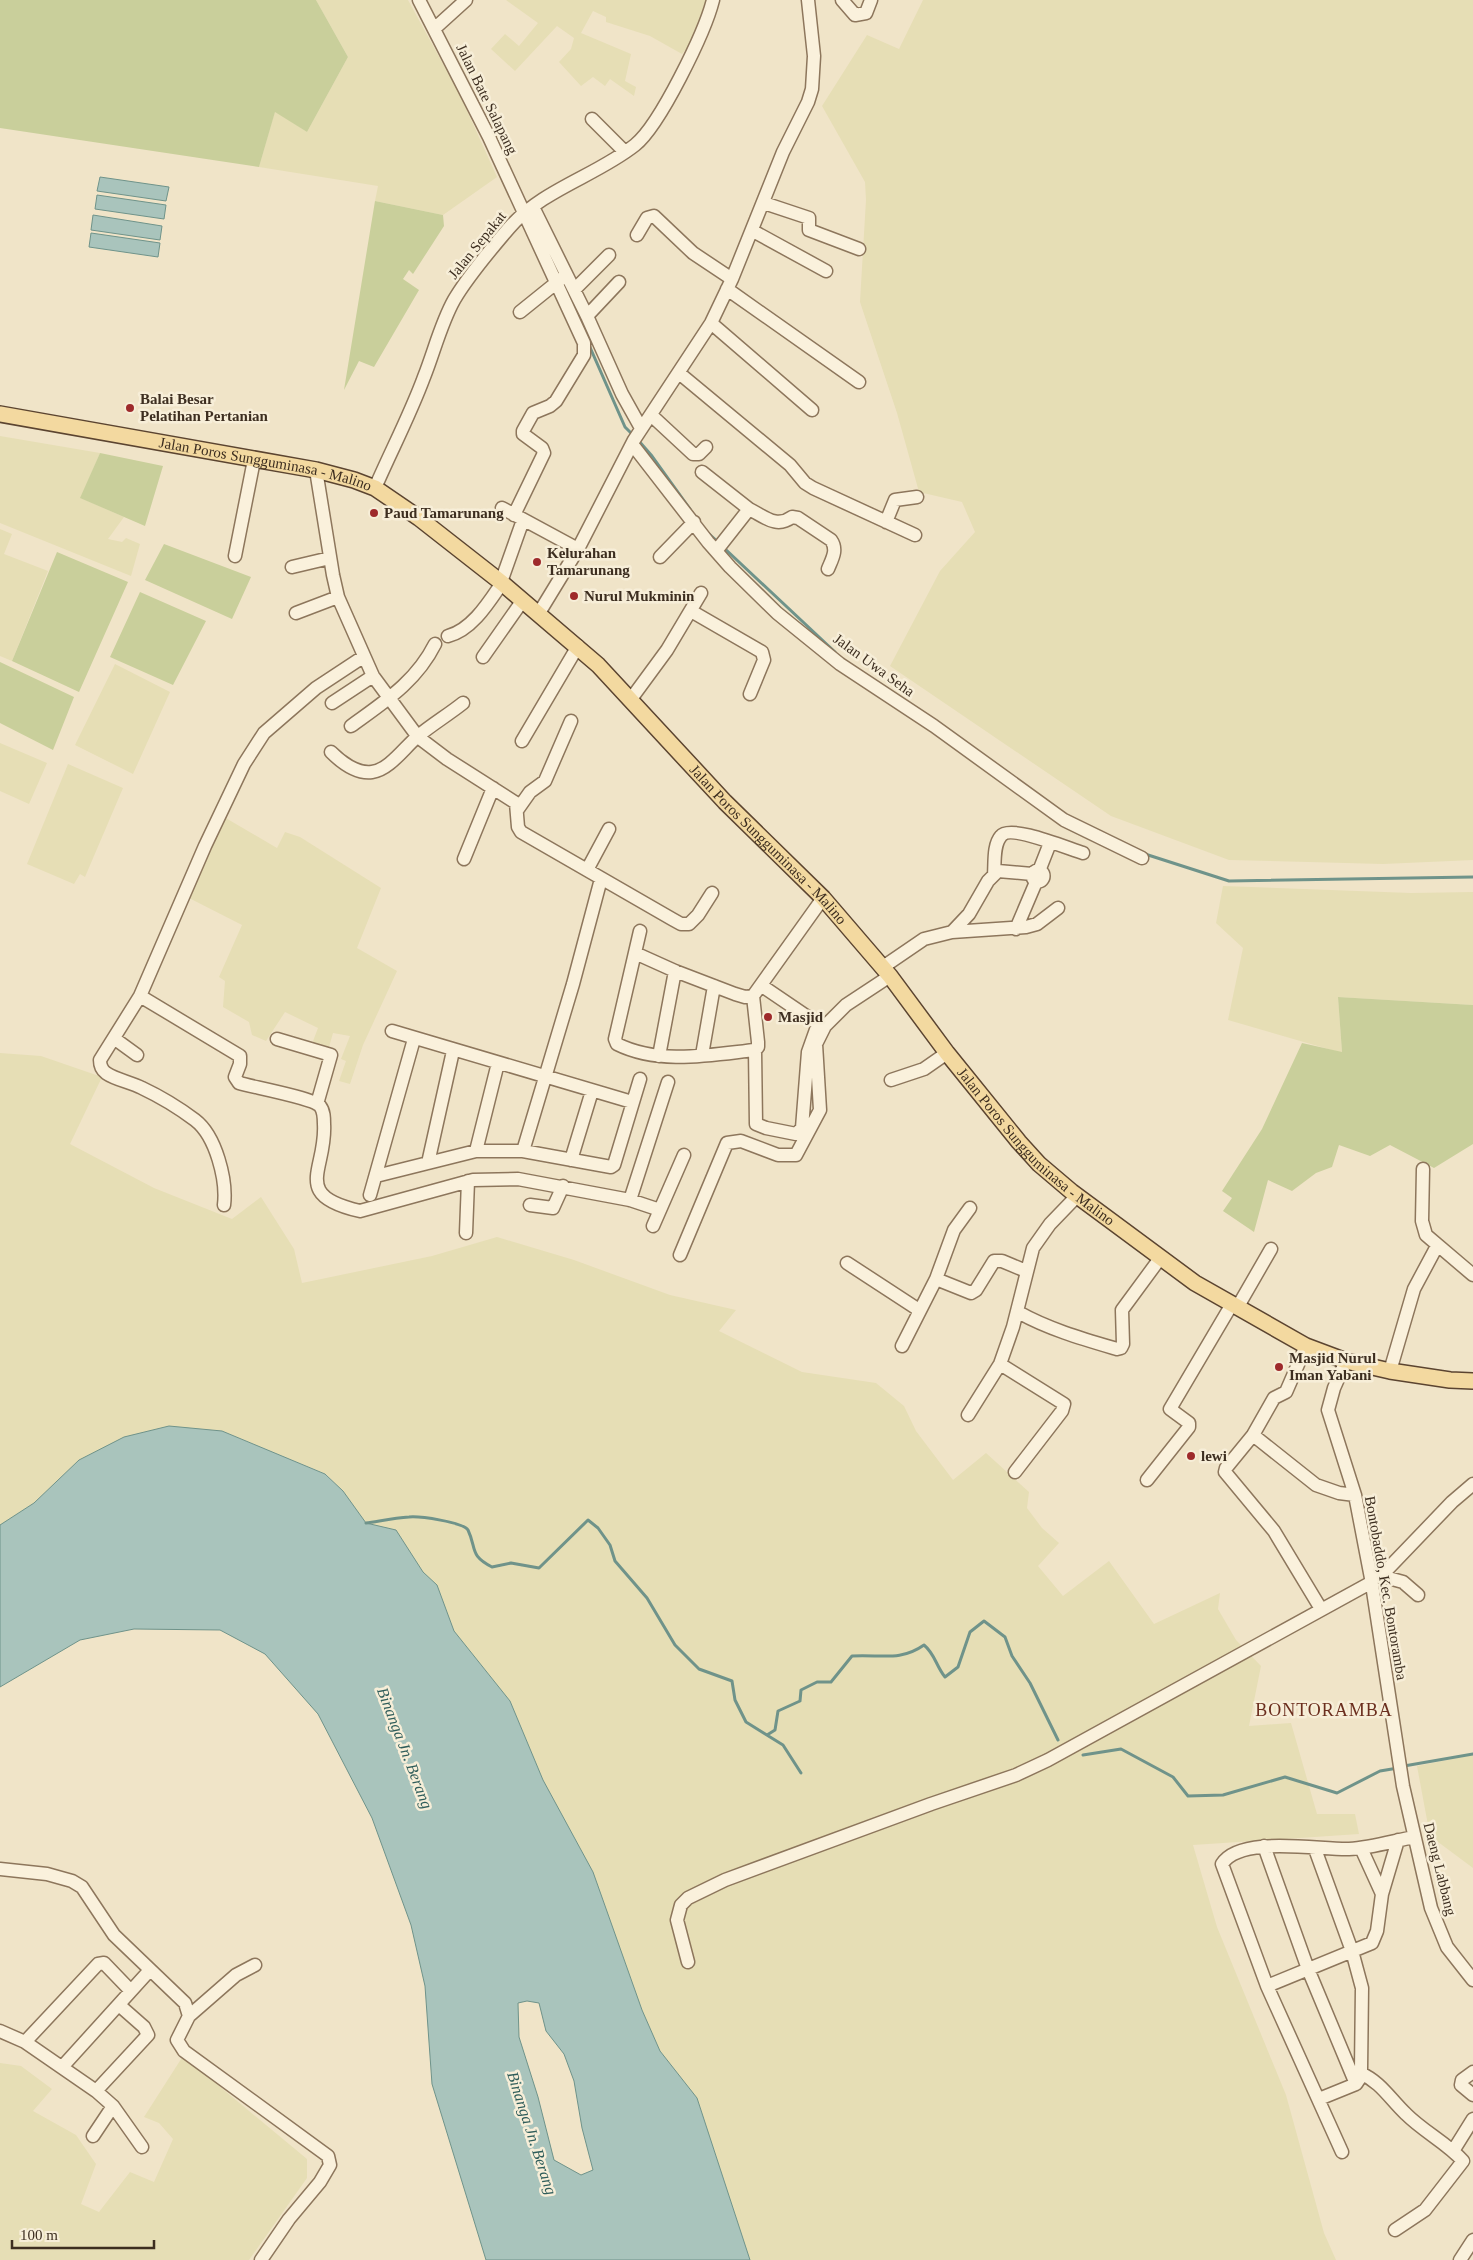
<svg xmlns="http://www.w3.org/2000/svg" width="1473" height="2260" font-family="Georgia,serif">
  <rect width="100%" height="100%" fill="#f0e4c8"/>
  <path fill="#e6deb5" d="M 316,0 L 408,0 L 460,95 L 497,177 L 443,215 L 375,201 L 378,186 L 259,167 L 275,111 L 307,132 L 348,57 Z
    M 506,0 L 707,0 L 698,35 L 682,54 L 650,36 L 606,22 L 606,17 L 593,11 L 581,33 L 631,54 L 625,81 L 636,87 L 634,96 L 610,79 L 605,86 L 593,77 L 581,86 L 559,62 L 571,49 L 574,38 L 557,26 L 515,71 L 491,49 L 505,34 L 519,46 L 538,23 Z
    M 923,0 L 1473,0 L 1473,860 L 1383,864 L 1229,860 L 1111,816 L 890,666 L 940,571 L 975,532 L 962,502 L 919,492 L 897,413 L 860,302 L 866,200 L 865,182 L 822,106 L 867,35 L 899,49 Z
    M 0,436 L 100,453 L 81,498 L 124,517 L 108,539 L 122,542 L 126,538 L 140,544 L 131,576 L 0,523 Z
    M 0,529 L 12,534 L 4,554 L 48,571 L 12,661 L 0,656 Z
    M 115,664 L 170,692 L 133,774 L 75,745 Z
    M 0,743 L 47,763 L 29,804 L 0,791 Z
    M 68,764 L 123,788 L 85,877 L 80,874 L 74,884 L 27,864 Z
    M 224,817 L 277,848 L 285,832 L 300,837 L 381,888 L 357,948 L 397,971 L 363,1045 L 350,1084 L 339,1081 L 346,1061 L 341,1059 L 350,1036 L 333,1033 L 327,1054 L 310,1049 L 318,1028 L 285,1012 L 266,1041 L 252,1035 L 249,1022 L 223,1007 L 225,981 L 219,977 L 242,925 L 189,898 Z
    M 1223,886 L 1411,893 L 1473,892 L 1473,1005 L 1338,997 L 1342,1053 L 1228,1020 L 1243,948 L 1216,923 Z
    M 0,1053 L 41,1056 L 102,1077 L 70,1144 L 154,1188 L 232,1219 L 261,1197 L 294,1249 L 302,1283 L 432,1256 L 497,1237 L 574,1260 L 670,1295 L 736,1310 L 719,1331 L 802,1372 L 876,1383 L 904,1406 L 916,1431 L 953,1480 L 986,1453 L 1029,1492 L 1027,1508 L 1042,1528 L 1059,1543 L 1038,1566 L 1063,1596 L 1109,1561 L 1154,1624 L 1220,1593 L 1218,1609 L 1236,1640 L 1261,1666 L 1249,1726 L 1291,1723 L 1317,1814 L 1355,1814 L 1359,1834 L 1193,1845 L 1217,1927 L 1286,2095 L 1324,2233 L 1336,2260 L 750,2260 L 697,2098 L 660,2051 L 642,2010 L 593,1872 L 543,1780 L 510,1701 L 454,1631 L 437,1585 L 423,1572 L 396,1531 L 366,1523 L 343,1491 L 326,1474 L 222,1431 L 79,1460 L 34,1503 L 0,1525 Z
    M 1473,1755 L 1473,1868 L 1430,1836 L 1417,1766 Z
    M 183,2056 L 307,2159 L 307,2178 L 249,2260 L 0,2260 L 0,2063 L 21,2066 L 52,2089 L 33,2111 L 76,2135 L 96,2164 L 81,2204 L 99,2212 L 130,2172 L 154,2182 L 173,2139 L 159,2123 L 144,2117 Z"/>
  <path fill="#c9cf9b" d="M 0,0 L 316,0 L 348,57 L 307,132 L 275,112 L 259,167 L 0,128 Z
    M 375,201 L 443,215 L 444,226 L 413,274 L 409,270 L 403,279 L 419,290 L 374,367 L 359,361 L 344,390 Z
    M 100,453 L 163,466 L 145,526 L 80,498 Z
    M 164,544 L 251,577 L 232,619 L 145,580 Z
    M 57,552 L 128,582 L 79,692 L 12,661 Z
    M 140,592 L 206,621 L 173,685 L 110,657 Z
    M 0,662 L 74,697 L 53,750 L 0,723 Z
    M 1338,997 L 1473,1005 L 1473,1144 L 1434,1168 L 1390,1145 L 1370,1156 L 1339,1145 L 1332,1167 L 1316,1173 L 1292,1191 L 1268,1180 L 1254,1232 L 1223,1211 L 1232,1198 L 1222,1191 L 1262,1129 L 1302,1043 L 1342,1052 Z"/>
  <path fill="#a9c4bc" stroke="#6f938a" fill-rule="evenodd" d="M 100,177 L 169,187 L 166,201 L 97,191 Z
    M 97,195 L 166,205 L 164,219 L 95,209 Z
    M 93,215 L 162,226 L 160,240 L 91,230 Z
    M 91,233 L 160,243 L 158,257 L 89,247 Z
    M 169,1426 L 222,1431 L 325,1474 L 343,1491 L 366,1523 L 396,1530 L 423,1572 L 437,1585 L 454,1631 L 510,1701 L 543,1780 L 593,1872 L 642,2010 L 660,2051 L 697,2098 L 750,2260 L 486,2260 L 432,2084 L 425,1986 L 411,1925 L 372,1818 L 318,1714 L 265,1654 L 220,1630 L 134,1629 L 80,1640 L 0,1687 L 0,1525 L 34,1503 L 79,1460 L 124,1437 ZM 527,2001 L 539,2003 L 546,2031 L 564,2054 L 574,2081 L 582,2128 L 593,2170 L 581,2175 L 554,2160 L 538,2097 L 519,2037 L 518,2003 Z"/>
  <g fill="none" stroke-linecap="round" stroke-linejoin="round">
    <path stroke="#6f938a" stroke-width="3" d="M 589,345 L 625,427 L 634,436
      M 638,440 L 652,456 L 690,509
      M 707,532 L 719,543
      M 723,547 L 835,652
      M 1145,854 L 1229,881 L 1473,877
      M 366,1523 C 380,1521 394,1518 409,1517 C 419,1516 463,1522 468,1530 C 477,1549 469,1555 492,1567 L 511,1563 L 539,1568 L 588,1520 L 598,1528 L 610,1545 L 615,1561 L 647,1598 L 675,1645 L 699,1669 L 732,1681 L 735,1700 L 746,1722 L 783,1745 L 801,1773
      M 767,1735 L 775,1730 L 778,1711 L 800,1701 L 801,1690 L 817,1682 L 831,1682 L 852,1656 C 880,1654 900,1662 924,1645 C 935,1654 936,1666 945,1677 L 958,1667 L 970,1632 L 984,1621 L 1005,1637 L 1012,1656 L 1030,1683 L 1058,1740
      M 1083,1755 L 1121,1749 L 1173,1777 L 1188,1796 L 1223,1795 L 1285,1777 L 1337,1793 L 1380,1771 L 1398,1768
      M 1404,1766 L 1473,1754"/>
    <defs>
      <path id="minor" d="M 419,0 L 489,137 L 584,343 L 584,355 L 556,401 L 550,406 L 533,413 L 523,431 L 523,434 L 542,448 L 544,453 L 514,515
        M 842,0 L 855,15 L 866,13 L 871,0
        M 434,29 L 466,0
        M 592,119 L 625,152
        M 764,203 L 809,218 L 809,230 L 859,249
        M 533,207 L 587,316 L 622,394 L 641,428
        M 753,231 L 826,271
        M 637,235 L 647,218 L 654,216 L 693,253 L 732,279
        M 727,289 L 859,382
        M 574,290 L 609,255
        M 520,312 L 561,279
        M 587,316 L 619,282
        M 711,323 L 812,410
        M 679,373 L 790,465 L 805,483 L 813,488 L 915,535
        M 651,415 L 693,454 L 699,454 L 706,447
        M 632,444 L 708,542 L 730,567 L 777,613 L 840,664 L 934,726 L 1064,820 L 1142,858
        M 316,470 L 333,575 L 338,597 L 373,676 L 418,737 L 447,759 L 516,803 L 518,827 L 521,832 L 672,919 L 681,924 L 689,924 L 698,915 L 712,893
        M 702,472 L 749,509
        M 375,488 C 391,451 410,415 424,377 C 434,352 441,323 454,300 C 468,276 491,249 509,228 C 543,189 596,176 635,145 C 660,125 705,32 713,0
        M 502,508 L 578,549
        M 886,522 L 895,500 L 917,497
        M 716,551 L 749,509 C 764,516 776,529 792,517 L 798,518 L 831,540 C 838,550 832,559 828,569
        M 235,556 L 254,460
        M 660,557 L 694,522
        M 292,567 L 330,558
        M 501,582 L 523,520
        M 691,611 L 762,652 L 764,660 L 750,694
        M 296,613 L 338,597
        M 539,613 L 578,549 L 634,440 L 711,323 L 732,279 L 783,152 L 808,102 L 812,89 L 814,56 L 808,0
        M 448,636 C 472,630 489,602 502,583
        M 483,657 L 523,600
        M 631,699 L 667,650 L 701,593
        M 332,703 L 373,676
        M 351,726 C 384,702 416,682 435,644
        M 522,741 L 578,646
        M 331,752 C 341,762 357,774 372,772 C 389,770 404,748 417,737 C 431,725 448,715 463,703
        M 518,809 L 530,792 L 545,781 L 571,721
        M 464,859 L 493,788
        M 587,870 L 609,829
        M1032.5 876a5.5 5.5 0 1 1 11 0a5.5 5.5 0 1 1-11 0Z
        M 1039,871 L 1050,843
        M 994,875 C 995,863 993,845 1001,836 C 1010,824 1069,849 1083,853
        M 1016,929 L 1036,882
        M 640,931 L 615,1039 L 617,1044 C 659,1065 710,1055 755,1050 L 758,1047 L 758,1042 L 753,996
        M 952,932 L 1026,927 L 1037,924 L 1058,908
        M 635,953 L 675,971 L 735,994 L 745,997 L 753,996 L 823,898
        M 883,967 L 924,939 L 952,932 L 969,914 L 988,881 L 998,871 L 1032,874
        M 140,996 L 240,1056 L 240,1064 L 235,1077 L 239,1083 C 253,1087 313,1098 320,1106 C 324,1111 324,1118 324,1124 C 327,1170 290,1195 360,1211 L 473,1180 L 518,1179 L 630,1200 L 660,1210
        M 392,1031 L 632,1102
        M 115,1039 L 137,1055
        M 277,1039 L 331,1055 L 317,1104
        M 755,1050 L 756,1124 L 766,1128 L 796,1134 L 802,1128 L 808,1052 L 818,1024 L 762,986
        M 702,1055 L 714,986
        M 659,1056 L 675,971
        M 891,1080 L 924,1069 L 947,1053
        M 476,1151 L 498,1063
        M 523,1151 L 573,984 L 601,879
        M 571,1160 L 592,1091
        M 428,1163 L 453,1051
        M 1423,1169 L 1422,1221 L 1426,1235 L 1473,1275
        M 376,1176 L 476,1151 L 523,1151 L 611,1167 L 614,1165 L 640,1079
        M 370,1195 L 414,1039
        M 630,1200 L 668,1082
        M 224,1205 C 227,1180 216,1136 195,1120 C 179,1108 159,1096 142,1088 C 131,1082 116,1080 106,1073 C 102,1070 100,1066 100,1060 L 140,996 L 205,846 L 244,764 L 264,733 L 316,688 L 363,657
        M 530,1205 L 553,1208 L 563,1186
        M 653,1226 L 684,1155
        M 466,1233 L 468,1181
        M 680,1255 L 727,1143 L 741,1141 L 778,1155 L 796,1155 L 820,1110 L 816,1044 L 825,1026 L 846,1005 L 890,976
        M 847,1263 L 919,1310
        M 936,1279 L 954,1230 L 970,1208
        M 1237,1308 L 1271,1249
        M 1018,1312 C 1048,1329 1083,1339 1117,1349 L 1121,1348 L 1123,1344 L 1122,1310 L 1161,1257
        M 902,1346 L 936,1279 L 971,1293 L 976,1290 L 994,1261 L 1002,1261 L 1026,1271
        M 1306,1346 L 1286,1392 L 1274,1398 L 1253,1435 L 1316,1485 L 1339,1493 L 1355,1495
        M 1346,1361 L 1334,1388 L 1328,1410 L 1355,1495 L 1371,1578 L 1403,1786 L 1431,1908 L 1447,1947 L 1473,1980
        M 1000,1364 L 1064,1404 L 1062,1411 L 1015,1472
        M 1390,1371 L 1414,1289 L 1437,1246
        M 968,1415 L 1000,1364 L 1013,1327 L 1033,1248 L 1050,1224 L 1077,1196
        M 1253,1435 L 1226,1468 L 1225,1472 L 1274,1531 L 1321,1609
        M 1147,1480 L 1189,1427 L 1189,1423 L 1170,1409 L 1232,1304
        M 1381,1576 L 1403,1582 L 1418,1595
        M 1371,1578 L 1381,1576 L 1452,1502 L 1473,1484
        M 1264,1846 L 1308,1969 L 1356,2084 L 1319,2099
        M 1361,1848 L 1382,1894
        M 1315,1849 L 1352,1951 L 1362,1988 L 1361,2070 L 1360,2078 L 1356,2084
        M 0,1869 L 47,1874 L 72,1881 L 82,1887 L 114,1935 L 185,2003 L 189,2016 L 177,2040 L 184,2051 L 328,2156 L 330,2165 L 320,2182 L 289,2219 L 261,2260
        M 688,1962 L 677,1920 L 681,1905 L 688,1898 L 725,1880 L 931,1804 L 1016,1775 L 1048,1760 L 1372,1582
        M 1267,1986 L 1372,1943 L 1377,1931 L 1382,1894 L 1398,1840
        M 189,2016 L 236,1975 L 255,1965
        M 0,2031 L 25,2042 L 96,2091 L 113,2106 L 142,2147
        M 25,2042 L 98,1964 L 104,1963 L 130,1990
        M 63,2066 L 150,1970
        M 1473,2072 L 1462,2080 L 1461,2085 L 1473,2095
        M 1360,2073 C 1381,2082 1390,2099 1406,2114 C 1424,2132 1447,2143 1463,2161 L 1425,2210 L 1395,2230
        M 96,2091 L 148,2035 L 144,2027 L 119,2005
        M 93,2136 L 113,2106
        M 1453,2151 L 1473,2119
        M 1342,2152 L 1267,1986 L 1222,1864 C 1240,1835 1319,1850 1349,1849 C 1371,1848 1393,1841 1414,1837
        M 1460,2260 L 1473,2240"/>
      <g id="major">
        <path id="s1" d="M 0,414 L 316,470 L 354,480 L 375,488 L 419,518 L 502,583 L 598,665 L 725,802 L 823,898 L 890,976 L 947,1053 L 1019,1142 L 1039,1164 L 1072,1192 L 1195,1283 L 1306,1346 L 1346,1361 L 1390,1371 L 1450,1380 L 1473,1381"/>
      </g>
    </defs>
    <use href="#minor" stroke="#8d765c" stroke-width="15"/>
    <use href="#major" stroke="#5b4430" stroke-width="18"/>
    <use href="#minor" stroke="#faf1dc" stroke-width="12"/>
    <use href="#major" stroke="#f3d9a0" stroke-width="15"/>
  </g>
  <g fill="#9e2a2b" stroke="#f7eed8" stroke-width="2">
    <circle cx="130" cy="408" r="5"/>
    <circle cx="374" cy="513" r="5"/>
    <circle cx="537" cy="562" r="5"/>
    <circle cx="574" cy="596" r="5"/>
    <circle cx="768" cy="1017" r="5"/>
    <circle cx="1279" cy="1367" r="5"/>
    <circle cx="1191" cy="1456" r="5"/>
  </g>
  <g text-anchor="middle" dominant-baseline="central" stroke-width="5" stroke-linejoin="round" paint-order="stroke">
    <g font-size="15" fill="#3d2e20" stroke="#f7eed8">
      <text transform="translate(487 99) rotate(64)">Jalan Bate Salapang</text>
      <text transform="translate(477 245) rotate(-51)">Jalan Sepakat</text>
      <text stroke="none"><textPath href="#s1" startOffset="270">Jalan Poros Sungguminasa - Malino</textPath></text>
      <text transform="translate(874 665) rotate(36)">Jalan Uwa Seha</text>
      <text stroke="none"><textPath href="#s1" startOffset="915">Jalan Poros Sungguminasa - Malino</textPath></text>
      <text stroke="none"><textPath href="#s1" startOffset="1320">Jalan Poros Sungguminasa - Malino</textPath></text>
      <text transform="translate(1386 1588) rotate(80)">Bontobaddo, Kec. Bontoramba</text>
      <text transform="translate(1440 1869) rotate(76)">Daeng Labbang</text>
    </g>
    <g font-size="15" font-weight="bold" fill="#3d2e20" stroke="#f7eed8" text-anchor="start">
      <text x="140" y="399">Balai Besar<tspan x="140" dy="17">Pelatihan Pertanian</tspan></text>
      <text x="384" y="513">Paud Tamarunang</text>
      <text x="547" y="553">Kelurahan<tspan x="547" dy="17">Tamarunang</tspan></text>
      <text x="584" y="596">Nurul Mukminin</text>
      <text x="778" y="1017">Masjid</text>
      <text x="1289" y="1358">Masjid Nurul<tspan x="1289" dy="17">Iman Yabani</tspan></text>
      <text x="1201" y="1456">lewi</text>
    </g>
    <g font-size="16" font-style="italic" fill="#2f5d5a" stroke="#f7eed8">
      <text transform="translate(405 1748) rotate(69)">Binanga Jn. Berang</text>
      <text transform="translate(532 2133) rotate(72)">Binanga Jn. Berang</text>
    </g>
    <g font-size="18" letter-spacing="1" fill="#6b2e1e" stroke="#f7eed8">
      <text x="1324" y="1710">BONTORAMBA</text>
    </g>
  </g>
  <path d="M12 2240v8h142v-8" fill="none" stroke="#3d2e20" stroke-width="2.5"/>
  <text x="20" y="2240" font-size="15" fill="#3d2e20" stroke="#f7eed8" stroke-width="4" paint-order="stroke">100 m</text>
</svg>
